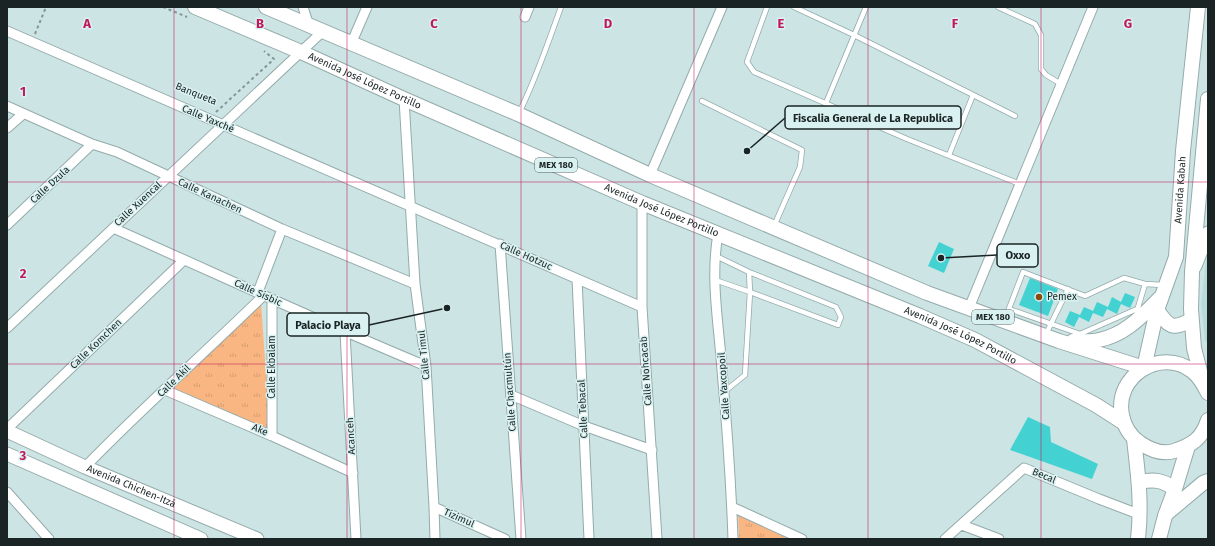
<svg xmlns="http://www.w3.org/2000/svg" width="1215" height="546" font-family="'Fira Sans',sans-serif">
  <defs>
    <pattern id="park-tufts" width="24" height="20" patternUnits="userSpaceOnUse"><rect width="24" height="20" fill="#fab682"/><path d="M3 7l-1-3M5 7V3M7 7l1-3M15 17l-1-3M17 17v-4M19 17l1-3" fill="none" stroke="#d69c70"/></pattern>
  </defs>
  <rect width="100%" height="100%" fill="#cce4e4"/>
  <path fill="#b9dada" d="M 1208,254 L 1208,344 L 1205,340 L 1201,304 L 1206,260 Z"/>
  <path fill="url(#park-tufts)" d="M 261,302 L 270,432 L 174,388 Z
    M 738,511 L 788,539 L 739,539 Z"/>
  <path fill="#43d1d2" d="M 939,242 L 954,249 L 944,273 L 928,266 Z
    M 1030,278 L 1058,289 L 1048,316 L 1019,305 Z
    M 1125,293 L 1135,297 L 1130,308 L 1121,304 L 1117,314 L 1107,309 L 1103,317 L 1093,313 L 1089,322 L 1079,317 L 1074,327 L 1065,322 L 1070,311 L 1080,315 L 1084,307 L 1093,311 L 1097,302 L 1108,307 L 1112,297 L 1121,302 Z
    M 1028,417 L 1050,427 L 1051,442 L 1098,464 L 1092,479 L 1010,450 Z"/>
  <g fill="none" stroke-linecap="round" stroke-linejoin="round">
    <defs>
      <path id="lane" d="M 767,7 L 747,62 L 754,72 L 907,139 L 1020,184
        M 794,7 L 854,35 L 1015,116
        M 998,7 L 1035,24 L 1041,35 L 1041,69 L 1046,75 L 1061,84
        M 702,101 L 802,150 L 800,167 L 774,226
        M 826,103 L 866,7
        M 519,113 C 536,79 548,43 561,7
        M 949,155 L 973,95
        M 716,256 L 749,272 L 836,307 L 841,317 L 838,325 L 750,292 L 749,272
        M 715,280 L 750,292 L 745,375 L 724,392
        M 1009,309 L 1080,334 L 1137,309
        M 1137,311 L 1145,284
        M 1005,319 L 1023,272 L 1085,296 L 1124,278 L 1145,284 L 1164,285
        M 1046,334 L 1068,289"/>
      <path id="street" d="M 303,7 L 309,26
        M 525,17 L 529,7
        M 7,31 L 642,307
        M 351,44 L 367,7
        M 404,99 L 415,284 L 426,366 L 434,507 L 435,539
        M 7,106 L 92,144 L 117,152 L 282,229 L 415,284
        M 7,128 L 23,114
        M 650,175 L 722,7
        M 642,203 L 642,307 L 657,539
        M 7,225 L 92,144
        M 113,228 C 217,274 320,322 426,366
        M 718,234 C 710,279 719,325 722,370 C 727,426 731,483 733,539
        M 500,244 L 521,539
        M 577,279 L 589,539
        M 258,292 L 282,229
        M 969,308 L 1093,7
        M 7,328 L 322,32
        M 345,332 L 356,539
        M 165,390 L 272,436 L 353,473
        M 511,395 L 584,426 L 652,450
        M 7,429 L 184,260
        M 272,436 L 272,299
        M 85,467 C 143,407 205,353 264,295
        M 7,492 L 49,539
        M 434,507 L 505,539
        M 732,507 L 802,539
        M 962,525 L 999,539
        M 945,539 L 1024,468 L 1099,499 L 1141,515"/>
      <g id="secondary">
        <path d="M 1195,266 L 1208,233"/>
        <path id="s1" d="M 7,431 L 85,467 L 257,539"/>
        <path d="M 7,454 L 201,539"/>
      </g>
      <g id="primary">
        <path id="s2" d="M 195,7 L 301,52 L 404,99 L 642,203 L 920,316 L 975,340 L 1096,405 L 1124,423"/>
        <path d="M 266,7 L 518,114 L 650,175 L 927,293 L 1059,341 L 1144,368"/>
        <path d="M 1157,310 C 1169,327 1172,330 1191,320"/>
        <path d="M 1073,341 C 1081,341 1091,342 1099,340 C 1125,335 1142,316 1160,298"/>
        <path id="s3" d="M 1144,368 L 1157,310 L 1176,257 L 1183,151 L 1198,7"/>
        <path d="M 1203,383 L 1194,348 L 1191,309 L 1192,272 L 1208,99"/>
        <path d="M 1208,393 C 1204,385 1200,377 1192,371 C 1161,347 1114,376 1122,415 C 1124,426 1130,436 1140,443 C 1149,449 1162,455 1174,451 C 1192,445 1202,439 1208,420"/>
        <path d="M 1134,439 C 1138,474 1142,503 1138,539"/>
        <path d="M 1139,482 C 1155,479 1162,480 1175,489"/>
        <path d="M 1166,514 L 1203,483 L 1208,481"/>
        <path d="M 1159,539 L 1165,516 L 1175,489 L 1188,446"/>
      </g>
    </defs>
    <use href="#lane" stroke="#95abab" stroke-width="6"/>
    <use href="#street" stroke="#95abab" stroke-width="11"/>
    <use href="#secondary" stroke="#95abab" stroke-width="15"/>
    <use href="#primary" stroke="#95abab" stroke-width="16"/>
    <path stroke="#849696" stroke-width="2" stroke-dasharray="3 3" stroke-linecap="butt" d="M 163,7 L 187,17
      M 35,34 L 46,7
      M 216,112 L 274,59 L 264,51"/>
    <use href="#lane" stroke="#fff" stroke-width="4.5"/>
    <use href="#street" stroke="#fff" stroke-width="9"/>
    <use href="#secondary" stroke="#fff" stroke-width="13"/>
    <use href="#primary" stroke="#fff" stroke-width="14"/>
  </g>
  <path fill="none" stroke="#c2185b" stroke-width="1" stroke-opacity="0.55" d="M 174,7 L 174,539M 347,7 L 347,539M 521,7 L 521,539M 694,7 L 694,539M 868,7 L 868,539M 1041,7 L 1041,539M 7,182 L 1208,182M 7,364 L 1208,364"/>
  <circle fill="#894b0d" stroke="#d9f1f1" stroke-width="1.5" cx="1039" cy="297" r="4"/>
  <g text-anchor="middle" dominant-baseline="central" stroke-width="3" stroke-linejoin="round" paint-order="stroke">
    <g fill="#d9f1f1" stroke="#546262" stroke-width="1">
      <rect x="535" y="158" width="42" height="14" rx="3"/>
      <rect x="972" y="310" width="42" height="14" rx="3"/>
    </g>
    <g font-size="9" font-weight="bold" fill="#1b2424">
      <text x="556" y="165">MEX 180</text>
      <text x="993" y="317">MEX 180</text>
    </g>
    <g font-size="10" fill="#1b2424" stroke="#d9f1f1">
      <text stroke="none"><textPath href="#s2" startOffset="185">Avenida José López Portillo</textPath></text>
      <text transform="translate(196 94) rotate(22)">Banqueta</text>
      <text transform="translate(208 119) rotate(23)">Calle Yaxché</text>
      <text transform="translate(50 185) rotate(-43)">Calle Dzula</text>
      <text stroke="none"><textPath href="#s3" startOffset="183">Avenida Kabah</textPath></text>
      <text transform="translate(210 196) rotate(25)">Calle Kanachen</text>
      <text transform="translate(138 204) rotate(-43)">Calle Xuencal</text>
      <text stroke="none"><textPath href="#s2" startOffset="509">Avenida José López Portillo</textPath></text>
      <text transform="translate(526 256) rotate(24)">Calle Hotzuc</text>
      <text transform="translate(258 293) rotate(24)">Calle Sisbic</text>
      <text stroke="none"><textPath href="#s2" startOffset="833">Avenida José López Portillo</textPath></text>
      <text transform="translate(96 344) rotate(-44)">Calle Komchen</text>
      <text transform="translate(424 355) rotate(-96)">Calle Timul</text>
      <text transform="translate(272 367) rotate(-90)">Calle Ekbalam</text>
      <text transform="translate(646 371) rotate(-94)">Calle Nohcacab</text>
      <text transform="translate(174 381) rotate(-44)">Calle Akil</text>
      <text transform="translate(724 386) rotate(-94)">Calle Yaxcopoil</text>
      <text transform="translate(510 392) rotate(-94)">Calle Chacmultún</text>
      <text transform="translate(583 409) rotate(-93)">Calle Tebacal</text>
      <text transform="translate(260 430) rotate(23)">Ake</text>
      <text transform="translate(351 436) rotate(-93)">Acanceh</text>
      <text transform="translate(1044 476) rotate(23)">Becal</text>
      <text stroke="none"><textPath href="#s1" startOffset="136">Avenida Chichen-Itzá</textPath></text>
      <text transform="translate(459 518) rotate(24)">Tizimul</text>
    </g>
    <g font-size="10" fill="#1b2424" stroke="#d9f1f1" text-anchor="start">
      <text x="1047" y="297">Pemex</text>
    </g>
  </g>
  <g font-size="13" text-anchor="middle" font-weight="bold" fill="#c2185b" stroke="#d9f1f1" stroke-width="3" stroke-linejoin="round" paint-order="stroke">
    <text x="87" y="28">A</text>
    <text x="260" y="28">B</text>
    <text x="434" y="28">C</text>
    <text x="608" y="28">D</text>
    <text x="781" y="28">E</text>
    <text x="955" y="28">F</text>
    <text x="1128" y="28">G</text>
    <text x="23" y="96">1</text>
    <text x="23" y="278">2</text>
    <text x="23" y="460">3</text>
  </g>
  <path fill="none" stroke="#1b2424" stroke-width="1.5" d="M747 151L785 118M941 258L997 255M447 308L369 325"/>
  <g fill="#1b2424" stroke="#d9f1f1" stroke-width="1.5">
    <circle cx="747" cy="151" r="4"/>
    <circle cx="941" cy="258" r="4"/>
    <circle cx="447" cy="308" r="4"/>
  </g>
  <g fill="#d9f1f1" stroke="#1b2424" stroke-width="1.5">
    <rect x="785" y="106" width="176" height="23" rx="4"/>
    <rect x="997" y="244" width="41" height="23" rx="4"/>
    <rect x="287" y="313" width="82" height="23" rx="4"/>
  </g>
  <g font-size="11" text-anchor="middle" font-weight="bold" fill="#1b2424">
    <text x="873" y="122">Fiscalia General de La Republica</text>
    <text x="1018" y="259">Oxxo</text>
    <text x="328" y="329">Palacio Playa</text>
  </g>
  <rect width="1215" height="546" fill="none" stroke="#1b2424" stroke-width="16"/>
</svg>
